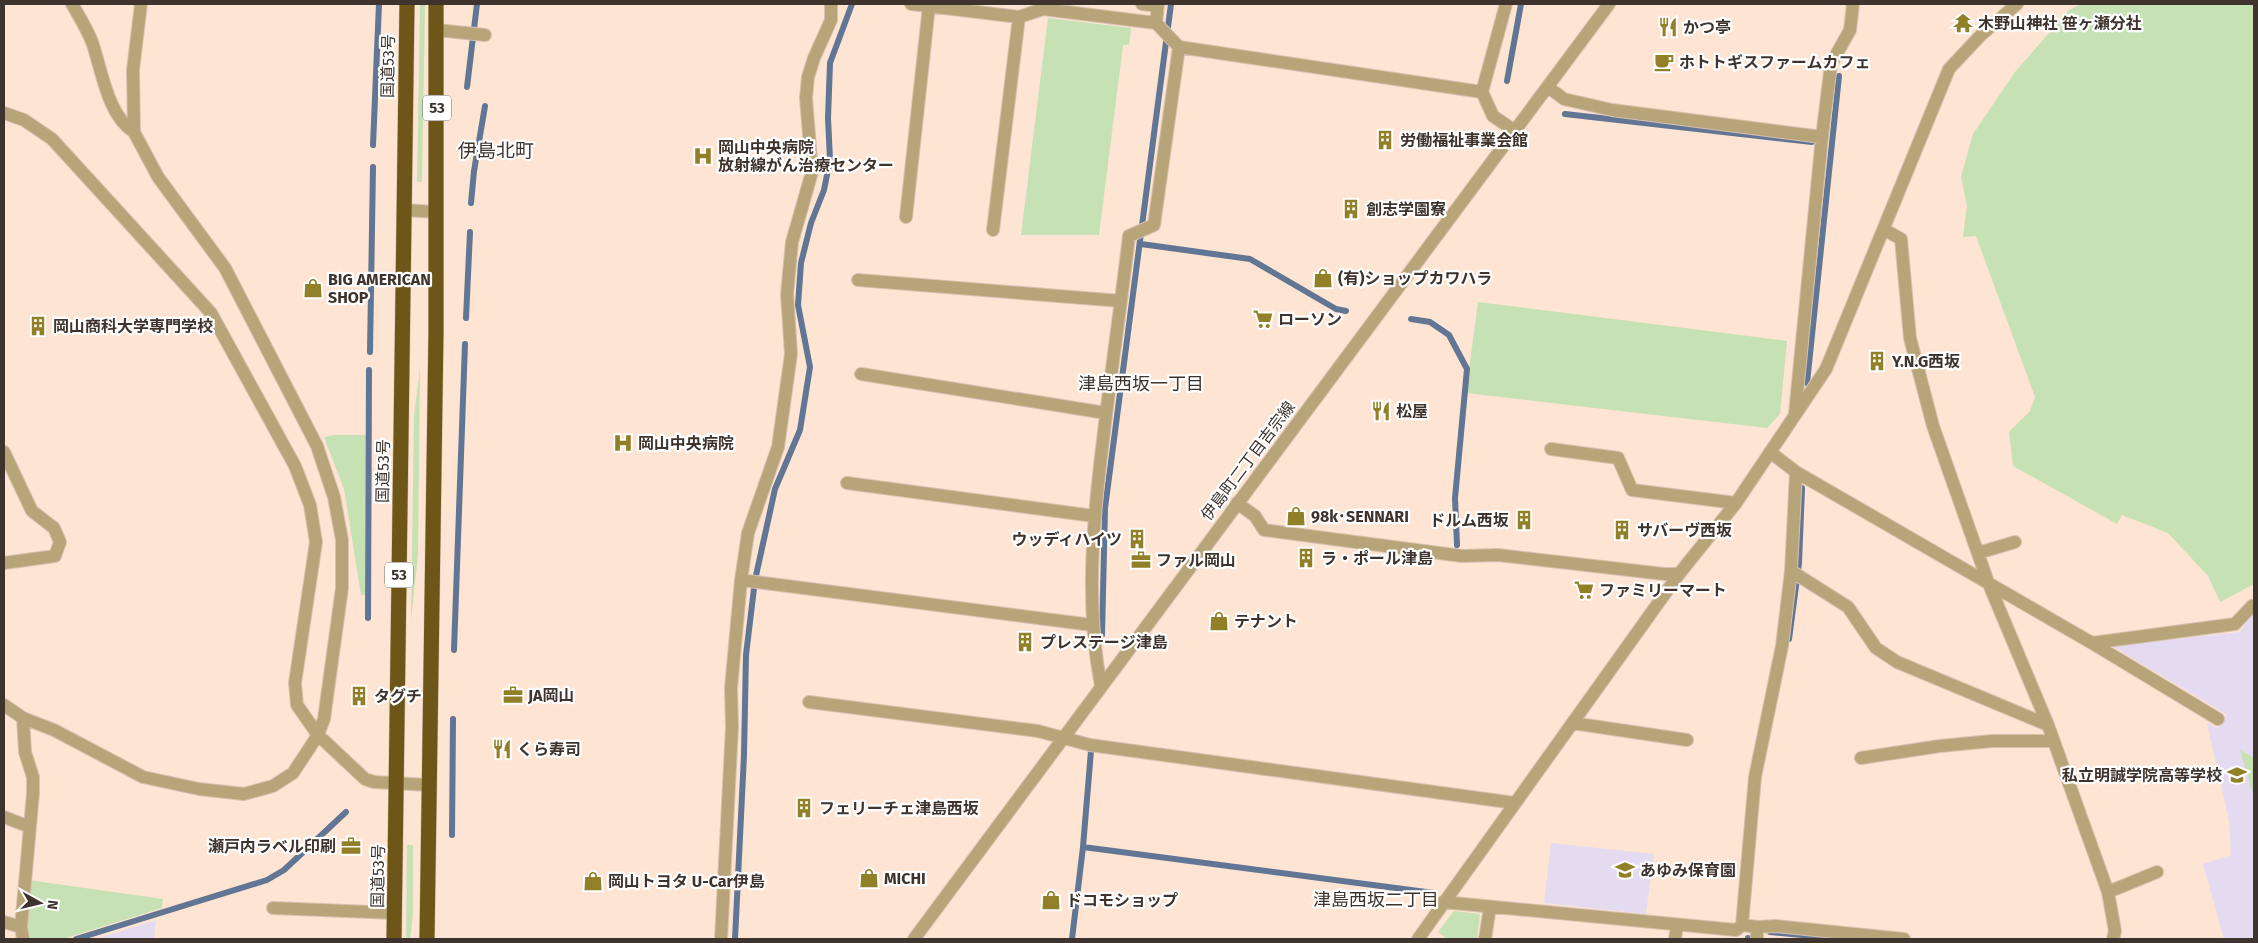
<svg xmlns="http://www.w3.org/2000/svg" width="2258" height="943" font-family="'Fira Sans','Noto Sans JP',sans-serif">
  <rect width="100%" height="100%" fill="#fee4d2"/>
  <path fill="#e4dbf0" d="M 2254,612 L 2254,939 L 2224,939 L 2203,864 L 2231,855 L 2229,821 L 2207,723 L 2218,728 L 2226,714 L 2112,646 L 2240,632 Z
    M 1551,843 L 1654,854 L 1646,914 L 1544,903 Z
    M 156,920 L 154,939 L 96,939 Z"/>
  <path fill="#c6e1b4" d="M 420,4 L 425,4 L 422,182 L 417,182 Z
    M 2081,4 L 2254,4 L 2254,584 L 2220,602 L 2208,576 L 2168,533 L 2122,515 L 2117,524 L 2013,466 L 2009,432 L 2030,411 L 2035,397 L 1976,236 L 1963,237 L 1967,206 L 1961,177 L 1973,134 L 2015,72 L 2069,10 Z
    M 1048,18 L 1131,28 L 1129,45 L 1123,45 L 1099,235 L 1021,235 Z
    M 1478,302 L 1787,341 L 1780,414 L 1767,428 L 1466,393 Z
    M 420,368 L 418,555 L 411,620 L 414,416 Z
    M 335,435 L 366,435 L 365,595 L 361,595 L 344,489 L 324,437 Z
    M 2240,750 L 2254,758 L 2254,797 Z
    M 407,845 L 413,845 L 413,913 L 410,939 L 406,939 Z
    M 28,880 L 163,899 L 162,908 L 63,939 L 26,939 Z
    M 1454,911 L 1480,914 L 1477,939 L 1447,939 L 1438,932 Z"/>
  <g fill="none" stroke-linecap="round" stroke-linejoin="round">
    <path stroke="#617594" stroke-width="6" d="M 1507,81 L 1521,4
      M 467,87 L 477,4
      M 1565,114 L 1812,142
      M 373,145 L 379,4
      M 471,203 L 474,171 L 485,106
      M 1141,244 L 1250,259 L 1336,309 L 1346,311
      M 466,318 L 470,232
      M 1411,319 L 1430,322 L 1449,335 L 1467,369 L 1455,498 L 1457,545
      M 370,352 L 373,167
      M 1807,383 L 1839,76
      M 368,618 L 369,370
      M 1102,635 L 1105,508 L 1171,4
      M 1789,639 L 1799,563 L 1802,488
      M 454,650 L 465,344
      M 452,835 L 453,719
      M 1083,847 L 1434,893
      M 1770,932 L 1844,939
      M 76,939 L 267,880 L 284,870 L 346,812
      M 735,939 L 744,755 L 746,655 L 755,580 L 775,489 L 800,430 L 810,367 L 798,305 L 801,263 L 811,223 L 824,190 L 830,160 L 828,118 L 830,63 L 852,4
      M 1072,939 L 1083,847 L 1091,751
      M 1748,939 L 1748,938"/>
    <defs>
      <path id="minor" d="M 72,4 C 79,16 87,29 92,42 C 102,70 107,115 134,132
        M 141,4 L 133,70 L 134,132 L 158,177 L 225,268 L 317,446 L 334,497 L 342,540 L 342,588 L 324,719 L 318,735 L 365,779 L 374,782 L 429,785
        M 911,4 L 1019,17
        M 1142,4 L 1157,6
        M 1158,4 L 1156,23 L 1179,47
        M 437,30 L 485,35
        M 1548,87 L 1564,99 L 1612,110 L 1822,137
        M 1482,92 L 1506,4
        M 4,113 L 24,120 L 52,139 L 211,313 L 295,466 L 310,505 L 316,542 L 295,683 L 297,705 L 318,735 L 293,773 L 273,786 L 244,794 L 199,789 L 143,777 L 54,730 L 23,718 L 4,705
        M 404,210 L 437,212
        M 906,217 L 929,6
        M 993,230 L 1019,17 L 1043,9 L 1156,23
        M 1885,230 L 1901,239 L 1910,338 L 1933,426 L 1988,582 L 2048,725 L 2108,892 L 2115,931 L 2113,939
        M 858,280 L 1121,301
        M 861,374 L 1106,413
        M 1795,414 L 1822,137 L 1831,64 L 1850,30 L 1853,4
        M 1551,449 L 1618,458 L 1632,490 L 1736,503
        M 4,452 L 32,511 L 54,528 L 60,542 L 55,556 L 4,563
        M 1770,452 L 1796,472 L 2092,643 L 2218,719
        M 847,483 L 1094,516
        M 1237,503 L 1255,516 L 1264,530 L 1462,556 L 1498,555 L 1664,574 L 1679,574
        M 1978,553 L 2015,542
        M 1791,571 L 1848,607 L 1876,648 L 1897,662 L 2048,725
        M 741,580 L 1092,625
        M 2092,643 L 2235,624 L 2252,606 L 2254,607
        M 1101,686 C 1085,605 1093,521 1103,440 C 1111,372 1121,304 1129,236 L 1154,225 L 1179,47 L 1482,92 L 1493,116 L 1515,131
        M 809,702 L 1038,731 L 1090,745 L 1515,803
        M 1572,723 L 1687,740
        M 1861,758 L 1940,746 L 1992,741 L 2053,741
        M 4,817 L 30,827
        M 2108,892 L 2157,872
        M 1443,902 L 1736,930 L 1742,925 L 1757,927 L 1757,939
        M 273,908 L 395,913
        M 4,922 L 21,927
        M 1742,925 L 1755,777 L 1782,646 L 1791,571 L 1796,472
        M 1757,927 L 1776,926 L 1904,939
        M 23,939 L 21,927 L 33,793 L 33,777 L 25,752 L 23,718
        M 721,939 L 732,727 L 731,688 L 741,580 L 748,533 L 778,447 L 791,354 L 787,294 L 792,242 L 812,172 L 806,98 L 808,77 L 814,58 L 831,20 L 831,4
        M 914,939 L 1609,4
        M 1418,939 L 1679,574 L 1736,503 L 1826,369 L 1949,69 L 1981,35 L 2017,4
        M 1485,939 L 1490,907
        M 1675,939 L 1677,925"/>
      <path id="highway" d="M 394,939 L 407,4
        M 427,939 L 436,332 L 436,4"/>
    </defs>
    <use href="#minor" stroke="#d8c1b1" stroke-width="14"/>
    <use href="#highway" stroke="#d8c1b1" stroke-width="16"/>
    <use href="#minor" stroke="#b7a479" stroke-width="12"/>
    <use href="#highway" stroke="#6e5618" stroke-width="15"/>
  </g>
  <defs>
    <symbol id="temple-bare" viewBox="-9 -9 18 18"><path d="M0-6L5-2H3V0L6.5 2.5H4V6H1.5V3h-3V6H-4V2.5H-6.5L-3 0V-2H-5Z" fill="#918027" stroke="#fff" stroke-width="2.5" paint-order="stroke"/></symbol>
    <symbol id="restaurant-bare" viewBox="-9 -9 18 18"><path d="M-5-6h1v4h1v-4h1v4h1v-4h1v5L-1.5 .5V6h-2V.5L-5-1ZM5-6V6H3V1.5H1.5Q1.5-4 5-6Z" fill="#918027" stroke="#fff" stroke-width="2.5" paint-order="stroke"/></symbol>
    <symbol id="cafe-bare" viewBox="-9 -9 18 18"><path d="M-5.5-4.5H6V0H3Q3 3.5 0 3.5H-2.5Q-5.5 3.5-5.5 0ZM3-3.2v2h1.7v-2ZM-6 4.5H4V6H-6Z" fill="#918027" stroke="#fff" stroke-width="2.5" paint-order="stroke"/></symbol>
    <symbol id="building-bare" viewBox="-9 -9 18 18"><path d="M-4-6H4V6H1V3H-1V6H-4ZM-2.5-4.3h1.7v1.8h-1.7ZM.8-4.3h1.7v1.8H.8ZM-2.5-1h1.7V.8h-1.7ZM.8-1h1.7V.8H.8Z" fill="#918027" stroke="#fff" stroke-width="2.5" paint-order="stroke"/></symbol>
    <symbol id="hospital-bare" viewBox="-9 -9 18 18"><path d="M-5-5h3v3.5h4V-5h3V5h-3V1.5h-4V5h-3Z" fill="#918027" stroke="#fff" stroke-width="2.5" paint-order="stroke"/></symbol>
    <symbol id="shop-bare" viewBox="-9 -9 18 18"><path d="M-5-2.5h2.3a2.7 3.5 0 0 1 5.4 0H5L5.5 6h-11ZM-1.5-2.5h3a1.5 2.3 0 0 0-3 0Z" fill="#918027" stroke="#fff" stroke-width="2.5" paint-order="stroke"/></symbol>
    <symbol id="supermarket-bare" viewBox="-9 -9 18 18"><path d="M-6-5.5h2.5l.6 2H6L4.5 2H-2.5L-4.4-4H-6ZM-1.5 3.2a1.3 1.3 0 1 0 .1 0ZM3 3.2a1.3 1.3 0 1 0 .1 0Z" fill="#918027" stroke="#fff" stroke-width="2.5" paint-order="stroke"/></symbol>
    <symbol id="office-bare" viewBox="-9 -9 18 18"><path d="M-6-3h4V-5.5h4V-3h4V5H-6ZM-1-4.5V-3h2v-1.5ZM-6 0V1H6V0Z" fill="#918027" stroke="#fff" stroke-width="2.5" paint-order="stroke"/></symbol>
    <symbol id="school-bare" viewBox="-9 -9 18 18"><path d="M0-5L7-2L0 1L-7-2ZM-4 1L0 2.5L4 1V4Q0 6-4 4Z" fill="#918027" stroke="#fff" stroke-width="2.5" paint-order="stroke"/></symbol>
  </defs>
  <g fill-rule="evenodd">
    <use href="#temple-bare" x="1949" y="9" width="28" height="28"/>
    <use href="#restaurant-bare" x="1654" y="13" width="28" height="28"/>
    <use href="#cafe-bare" x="1650" y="48" width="28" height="28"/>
    <use href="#building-bare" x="1371" y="126" width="28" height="28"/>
    <use href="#hospital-bare" x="689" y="142" width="28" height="28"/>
    <use href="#building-bare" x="1337" y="195" width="28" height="28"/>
    <use href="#shop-bare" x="1309" y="264" width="28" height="28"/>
    <use href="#shop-bare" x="299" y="274" width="28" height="28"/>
    <use href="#supermarket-bare" x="1249" y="305" width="28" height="28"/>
    <use href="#building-bare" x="24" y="312" width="28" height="28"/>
    <use href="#building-bare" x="1863" y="347" width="28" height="28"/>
    <use href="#restaurant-bare" x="1367" y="397" width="28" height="28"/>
    <use href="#hospital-bare" x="609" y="429" width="28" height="28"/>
    <use href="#shop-bare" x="1282" y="502" width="28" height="28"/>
    <use href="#building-bare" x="1510" y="506" width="28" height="28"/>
    <use href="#building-bare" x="1608" y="516" width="28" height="28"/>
    <use href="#building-bare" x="1123" y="525" width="28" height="28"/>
    <use href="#building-bare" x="1292" y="544" width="28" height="28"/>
    <use href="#office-bare" x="1127" y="546" width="28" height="28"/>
    <use href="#supermarket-bare" x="1570" y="576" width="28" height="28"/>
    <use href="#shop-bare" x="1205" y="607" width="28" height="28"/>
    <use href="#building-bare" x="1011" y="628" width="28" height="28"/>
    <use href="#office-bare" x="499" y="681" width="28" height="28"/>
    <use href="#building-bare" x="345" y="682" width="28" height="28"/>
    <use href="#restaurant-bare" x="488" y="735" width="28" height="28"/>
    <use href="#school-bare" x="2223" y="761" width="28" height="28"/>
    <use href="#building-bare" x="790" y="794" width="28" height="28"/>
    <use href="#office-bare" x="337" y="832" width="28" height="28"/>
    <use href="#school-bare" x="1611" y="856" width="28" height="28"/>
    <use href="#shop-bare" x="855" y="864" width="28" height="28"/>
    <use href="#shop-bare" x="579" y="867" width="28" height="28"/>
    <use href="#shop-bare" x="1037" y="886" width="28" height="28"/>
  </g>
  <g text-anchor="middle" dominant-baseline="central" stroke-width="4.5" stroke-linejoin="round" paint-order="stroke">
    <g fill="#fff" stroke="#78716c" stroke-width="1">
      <rect x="423" y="95.5" width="28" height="25" rx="4"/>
      <rect x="385" y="562.5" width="28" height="25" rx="4"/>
    </g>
    <g font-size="15" font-weight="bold" fill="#3e342d">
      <text x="437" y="108">53</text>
      <text x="399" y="575">53</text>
    </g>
    <g font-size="16" font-weight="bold" fill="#3e342d" stroke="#fff" text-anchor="start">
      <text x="1978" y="23">木野山神社 笹ヶ瀬分社</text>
      <text x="1683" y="27">かつ亭</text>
      <text x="1679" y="62">ホトトギスファームカフェ</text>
      <text x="1400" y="140">労働福祉事業会館</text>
      <text x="718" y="147">岡山中央病院<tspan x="718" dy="18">放射線がん治療センター</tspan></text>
      <text x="1366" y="209">創志学園寮</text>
      <text x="1338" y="278">(有)ショップカワハラ</text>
      <text x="328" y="279">BIG AMERICAN<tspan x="328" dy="18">SHOP</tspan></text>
      <text x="1278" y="319">ローソン</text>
      <text x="53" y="326">岡山商科大学専門学校</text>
      <text x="1892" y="361">Y.N.G西坂</text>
      <text x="1396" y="411">松屋</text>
      <text x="638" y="443">岡山中央病院</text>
      <text x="1311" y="516">98k･SENNARI</text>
      <text x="1509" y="520" text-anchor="end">ドルム西坂</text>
      <text x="1637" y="530">サバーヴ西坂</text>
      <text x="1122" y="539" text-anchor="end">ウッディハイツ</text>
      <text x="1321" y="558">ラ・ポール津島</text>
      <text x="1156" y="560">ファル岡山</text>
      <text x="1599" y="590">ファミリーマート</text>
      <text x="1234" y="621">テナント</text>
      <text x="1040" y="642">プレステージ津島</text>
      <text x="528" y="695">JA岡山</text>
      <text x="374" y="696">タグチ</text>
      <text x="517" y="749">くら寿司</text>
      <text x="2222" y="775" text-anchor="end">私立明誠学院高等学校</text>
      <text x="819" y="808">フェリーチェ津島西坂</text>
      <text x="336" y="846" text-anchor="end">瀬戸内ラベル印刷</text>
      <text x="1640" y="870">あゆみ保育園</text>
      <text x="884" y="878">MICHI</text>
      <text x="608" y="881">岡山トヨタ U-Car伊島</text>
      <text x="1066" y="900">ドコモショップ</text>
    </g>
    <g font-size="16" fill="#3e342d" stroke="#fff">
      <text transform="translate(388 66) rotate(-89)">国道53号</text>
      <text transform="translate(1248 461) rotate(-53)">伊島町二丁目吉宗線</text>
      <text transform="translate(383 471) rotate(-89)">国道53号</text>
      <text transform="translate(378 876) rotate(-89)">国道53号</text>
    </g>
    <g font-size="18" fill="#3e342d" stroke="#fff">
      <text x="1141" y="384">津島西坂一丁目</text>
      <text x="1376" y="900">津島西坂二丁目</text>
    </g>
    <g font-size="19" fill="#3e342d" stroke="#fff">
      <text x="496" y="150">伊島北町</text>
    </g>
  </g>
  <rect width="2258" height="943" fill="none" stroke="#3e342d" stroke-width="10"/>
  <g transform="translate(40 903) rotate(98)" stroke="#ffffff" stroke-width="4" paint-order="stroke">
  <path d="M0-4L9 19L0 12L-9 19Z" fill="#3e342d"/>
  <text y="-8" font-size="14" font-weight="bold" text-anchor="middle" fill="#3e342d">N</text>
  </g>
</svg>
